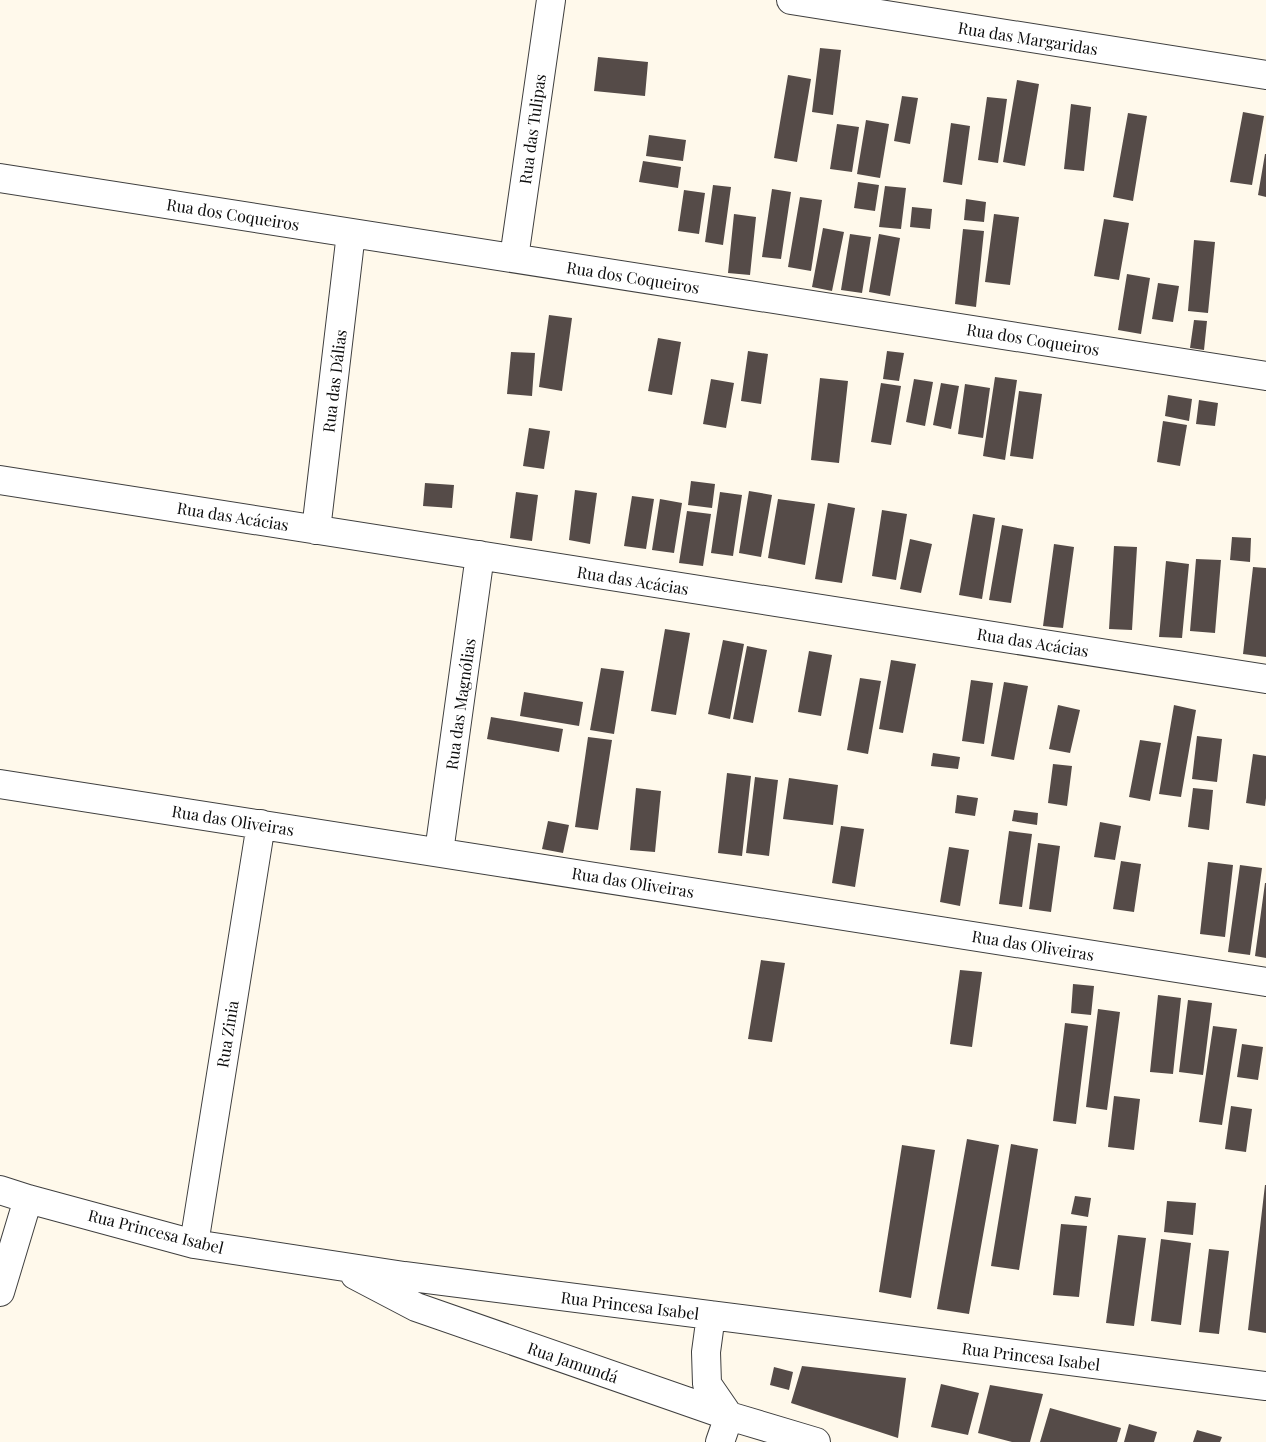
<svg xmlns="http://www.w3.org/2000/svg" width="1266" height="1442" font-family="'Playfair Display',serif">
  <rect width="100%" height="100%" fill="#fff9eb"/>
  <path fill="#554b48" d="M 820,48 L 841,50 L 833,115 L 812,112 Z
    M 598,57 L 648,62 L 645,96 L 594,91 Z
    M 788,75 L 811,79 L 797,162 L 774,158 Z
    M 1017,80 L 1039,84 L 1025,166 L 1003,162 Z
    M 902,96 L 918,98 L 910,144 L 894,141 Z
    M 987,97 L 1007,99 L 998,163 L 978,160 Z
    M 1071,104 L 1091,107 L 1084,171 L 1064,169 Z
    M 1243,112 L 1264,116 L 1252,185 L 1230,182 Z
    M 1128,113 L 1147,116 L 1133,201 L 1113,197 Z
    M 866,120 L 889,124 L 880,178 L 857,174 Z
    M 951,123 L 970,126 L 962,185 L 943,182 Z
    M 837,124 L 859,127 L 852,172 L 830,169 Z
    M 649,135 L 686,140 L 683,161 L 646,156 Z
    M 1265,154 L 1266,154 L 1266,197 L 1258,195 Z
    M 643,161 L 681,167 L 678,188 L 639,182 Z
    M 858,182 L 879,185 L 875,211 L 854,208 Z
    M 713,185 L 731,187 L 723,245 L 705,242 Z
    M 885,186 L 906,188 L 901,229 L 879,227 Z
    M 772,189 L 791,192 L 781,259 L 762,257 Z
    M 684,190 L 705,193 L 699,234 L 678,231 Z
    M 800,197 L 822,200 L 811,271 L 788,267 Z
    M 966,199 L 986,202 L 984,222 L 964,220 Z
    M 912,207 L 932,209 L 930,229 L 910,227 Z
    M 734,214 L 756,217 L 750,275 L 728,273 Z
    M 994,214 L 1019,217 L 1010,285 L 985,282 Z
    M 1104,219 L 1129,223 L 1119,280 L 1094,276 Z
    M 823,228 L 844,232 L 832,291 L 812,287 Z
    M 963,229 L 984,231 L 976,307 L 955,304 Z
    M 850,234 L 871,237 L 862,293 L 841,290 Z
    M 879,234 L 900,238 L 890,296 L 869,292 Z
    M 1194,240 L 1215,242 L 1208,313 L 1188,311 Z
    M 1127,274 L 1150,278 L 1141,334 L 1118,330 Z
    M 1158,283 L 1179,286 L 1173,322 L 1152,319 Z
    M 549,315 L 572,318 L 562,391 L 539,387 Z
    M 1194,320 L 1207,321 L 1204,350 L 1190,348 Z
    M 658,338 L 681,342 L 672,395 L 648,391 Z
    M 748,351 L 768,354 L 761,404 L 741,401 Z
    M 887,351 L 904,353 L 899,381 L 883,379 Z
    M 511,352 L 535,353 L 532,396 L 507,394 Z
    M 995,377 L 1017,380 L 1005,460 L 983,456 Z
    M 820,378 L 848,381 L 839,463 L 811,460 Z
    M 711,379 L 734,383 L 726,428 L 703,424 Z
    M 914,379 L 933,382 L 925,426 L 906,422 Z
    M 881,383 L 901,386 L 891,445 L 871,442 Z
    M 941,383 L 959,386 L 951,429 L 933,425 Z
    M 965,384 L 990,388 L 983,438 L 958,434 Z
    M 1019,391 L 1042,394 L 1033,459 L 1010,456 Z
    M 1168,395 L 1192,399 L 1189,421 L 1165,416 Z
    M 1199,400 L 1218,403 L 1215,426 L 1196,424 Z
    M 1163,421 L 1187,425 L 1180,466 L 1157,462 Z
    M 529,428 L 550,431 L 544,469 L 523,466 Z
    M 691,481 L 715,484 L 712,508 L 688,505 Z
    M 425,483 L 454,485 L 452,508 L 423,506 Z
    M 575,490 L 597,493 L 590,544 L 569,540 Z
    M 749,491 L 772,495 L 761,557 L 739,553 Z
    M 516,492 L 538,495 L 532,541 L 510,538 Z
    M 720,492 L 742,495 L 733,556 L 711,553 Z
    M 632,496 L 654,499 L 646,549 L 624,546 Z
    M 660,499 L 682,503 L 674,553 L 652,550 Z
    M 778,499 L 815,504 L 805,565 L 768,558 Z
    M 828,503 L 855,508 L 842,583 L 815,579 Z
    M 882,510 L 907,514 L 896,580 L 872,576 Z
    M 687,511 L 711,514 L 703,566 L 679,563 Z
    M 973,514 L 995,518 L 982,599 L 959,595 Z
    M 1002,525 L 1023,529 L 1011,603 L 989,600 Z
    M 1232,537 L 1251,538 L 1250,562 L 1230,560 Z
    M 910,539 L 932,544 L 921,593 L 900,589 Z
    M 1054,544 L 1074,547 L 1063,628 L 1043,626 Z
    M 1114,546 L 1137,547 L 1132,630 L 1109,629 Z
    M 1196,559 L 1221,560 L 1215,633 L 1190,631 Z
    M 1166,561 L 1189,564 L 1182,638 L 1159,637 Z
    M 1253,567 L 1266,568 L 1266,657 L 1243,654 Z
    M 665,629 L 690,633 L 676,715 L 651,711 Z
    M 723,640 L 744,644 L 730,719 L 708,714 Z
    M 747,646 L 767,650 L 753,723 L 733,719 Z
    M 809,651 L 832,655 L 821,716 L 798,712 Z
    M 891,660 L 916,664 L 903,733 L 879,729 Z
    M 601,668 L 624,671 L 614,734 L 590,730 Z
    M 860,678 L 881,681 L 868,754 L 847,750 Z
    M 971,680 L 993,683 L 984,744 L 962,741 Z
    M 1004,682 L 1028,686 L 1014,760 L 991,756 Z
    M 524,692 L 583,702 L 579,726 L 520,716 Z
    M 1058,705 L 1080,710 L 1070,753 L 1049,749 Z
    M 1174,705 L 1196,710 L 1181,797 L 1159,794 Z
    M 491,717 L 563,729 L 559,752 L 487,739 Z
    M 1197,736 L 1222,739 L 1217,782 L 1192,779 Z
    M 588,737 L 612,740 L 598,830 L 575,827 Z
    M 1140,740 L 1161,743 L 1150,801 L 1129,797 Z
    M 933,753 L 960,757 L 958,769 L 931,766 Z
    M 1253,754 L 1266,756 L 1266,798 L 1265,806 L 1246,803 Z
    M 1053,764 L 1072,766 L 1067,806 L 1048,803 Z
    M 727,773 L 751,776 L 742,856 L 718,853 Z
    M 755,777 L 778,780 L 769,856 L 746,853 Z
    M 789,778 L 838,785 L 833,825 L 783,819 Z
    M 636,788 L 661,791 L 655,852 L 630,850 Z
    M 1193,788 L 1213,790 L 1209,830 L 1188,827 Z
    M 957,795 L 978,798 L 975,816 L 955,813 Z
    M 1014,810 L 1038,813 L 1037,825 L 1012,821 Z
    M 548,821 L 569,825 L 563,853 L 542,849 Z
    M 1100,822 L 1121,826 L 1115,860 L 1094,857 Z
    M 841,826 L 864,829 L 855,887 L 832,883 Z
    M 1009,831 L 1032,834 L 1022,907 L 999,904 Z
    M 1038,843 L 1060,846 L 1051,912 L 1029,909 Z
    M 949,847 L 969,850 L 960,906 L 940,902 Z
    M 1121,861 L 1141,864 L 1134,912 L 1113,909 Z
    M 1208,862 L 1233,865 L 1225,937 L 1200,934 Z
    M 1240,865 L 1262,868 L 1250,955 L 1228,952 Z
    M 1265,883 L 1266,883 L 1266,958 L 1255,956 Z
    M 761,960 L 785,963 L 772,1042 L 748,1039 Z
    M 960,970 L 982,972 L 972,1047 L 950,1044 Z
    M 1073,984 L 1094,986 L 1091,1015 L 1071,1013 Z
    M 1158,995 L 1181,998 L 1173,1074 L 1150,1072 Z
    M 1188,1000 L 1212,1003 L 1203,1075 L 1179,1072 Z
    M 1098,1009 L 1120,1012 L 1107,1110 L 1086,1107 Z
    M 1065,1023 L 1088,1026 L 1076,1124 L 1053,1121 Z
    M 1213,1026 L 1237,1029 L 1222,1125 L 1199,1122 Z
    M 1242,1044 L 1263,1047 L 1258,1080 L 1237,1077 Z
    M 1114,1096 L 1140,1099 L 1134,1150 L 1108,1147 Z
    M 1231,1106 L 1252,1109 L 1246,1152 L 1225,1149 Z
    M 967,1139 L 999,1145 L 969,1314 L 937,1309 Z
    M 1011,1144 L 1038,1149 L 1019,1270 L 991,1266 Z
    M 902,1145 L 935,1150 L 911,1298 L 879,1292 Z
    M 1265,1185 L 1266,1185 L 1266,1333 L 1248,1330 Z
    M 1075,1196 L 1091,1198 L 1088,1217 L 1071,1214 Z
    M 1167,1201 L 1196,1203 L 1193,1235 L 1164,1232 Z
    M 1061,1224 L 1087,1226 L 1079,1297 L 1053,1295 Z
    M 1118,1235 L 1146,1238 L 1134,1326 L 1106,1323 Z
    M 1161,1239 L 1191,1243 L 1181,1325 L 1151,1321 Z
    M 1209,1249 L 1229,1251 L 1219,1334 L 1199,1332 Z
    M 802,1366 L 906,1378 L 898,1438 L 791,1403 Z
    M 774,1367 L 793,1372 L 789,1390 L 770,1385 Z
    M 941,1384 L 979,1393 L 968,1435 L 931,1427 Z
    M 990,1385 L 1043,1394 L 1030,1442 L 1012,1442 L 978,1433 Z
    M 1050,1408 L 1121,1428 L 1117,1442 L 1040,1442 Z
    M 1129,1424 L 1157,1432 L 1154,1442 L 1124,1442 Z
    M 1197,1430 L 1222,1437 L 1220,1442 L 1193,1442 Z"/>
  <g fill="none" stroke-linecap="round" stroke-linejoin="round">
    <defs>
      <path id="minor" d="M 791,0 L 1266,75
        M 0,178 L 1266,376
        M 514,258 L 551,0
        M 0,480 L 1266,679
        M 316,530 L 351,233
        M 0,784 L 1266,982
        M 439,852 L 480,555
        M 0,1190 L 28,1199 L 194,1244 L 404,1276 L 1266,1386
        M 194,1244 L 261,824
        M 355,1275 L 416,1307 L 729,1416 L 816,1442
        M 0,1292 L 28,1199
        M 711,1315 L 706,1352 L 707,1384 L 729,1416 L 720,1442"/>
    </defs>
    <use href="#minor" stroke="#3f3f3f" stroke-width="30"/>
    <use href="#minor" stroke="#fff" stroke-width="28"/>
  </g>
  <g text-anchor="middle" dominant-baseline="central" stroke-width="5" stroke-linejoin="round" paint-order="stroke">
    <g font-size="16" fill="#0c0c0c" stroke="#fff">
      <text transform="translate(1028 38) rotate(9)">Rua das Margaridas</text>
      <text transform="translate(532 129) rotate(-82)">Rua das Tulipas</text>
      <text transform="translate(233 214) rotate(9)">Rua dos Coqueiros</text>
      <text transform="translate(633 277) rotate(9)">Rua dos Coqueiros</text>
      <text transform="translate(1033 339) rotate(9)">Rua dos Coqueiros</text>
      <text transform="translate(334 381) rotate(-83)">Rua das Dálias</text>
      <text transform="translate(233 516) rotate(9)">Rua das Acácias</text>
      <text transform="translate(633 580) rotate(9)">Rua das Acácias</text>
      <text transform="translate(1033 642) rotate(9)">Rua das Acácias</text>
      <text transform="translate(460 704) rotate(-82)">Rua das Magnólias</text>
      <text transform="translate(233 820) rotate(9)">Rua das Oliveiras</text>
      <text transform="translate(633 882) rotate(9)">Rua das Oliveiras</text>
      <text transform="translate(1033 945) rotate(9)">Rua das Oliveiras</text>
      <text transform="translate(227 1034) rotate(-81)">Rua Zinia</text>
      <text transform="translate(156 1231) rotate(14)">Rua Princesa Isabel</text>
      <text transform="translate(630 1305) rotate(7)">Rua Princesa Isabel</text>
      <text transform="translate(1031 1356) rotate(7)">Rua Princesa Isabel</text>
      <text transform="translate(573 1362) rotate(19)">Rua Jamundá</text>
    </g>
  </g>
</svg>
